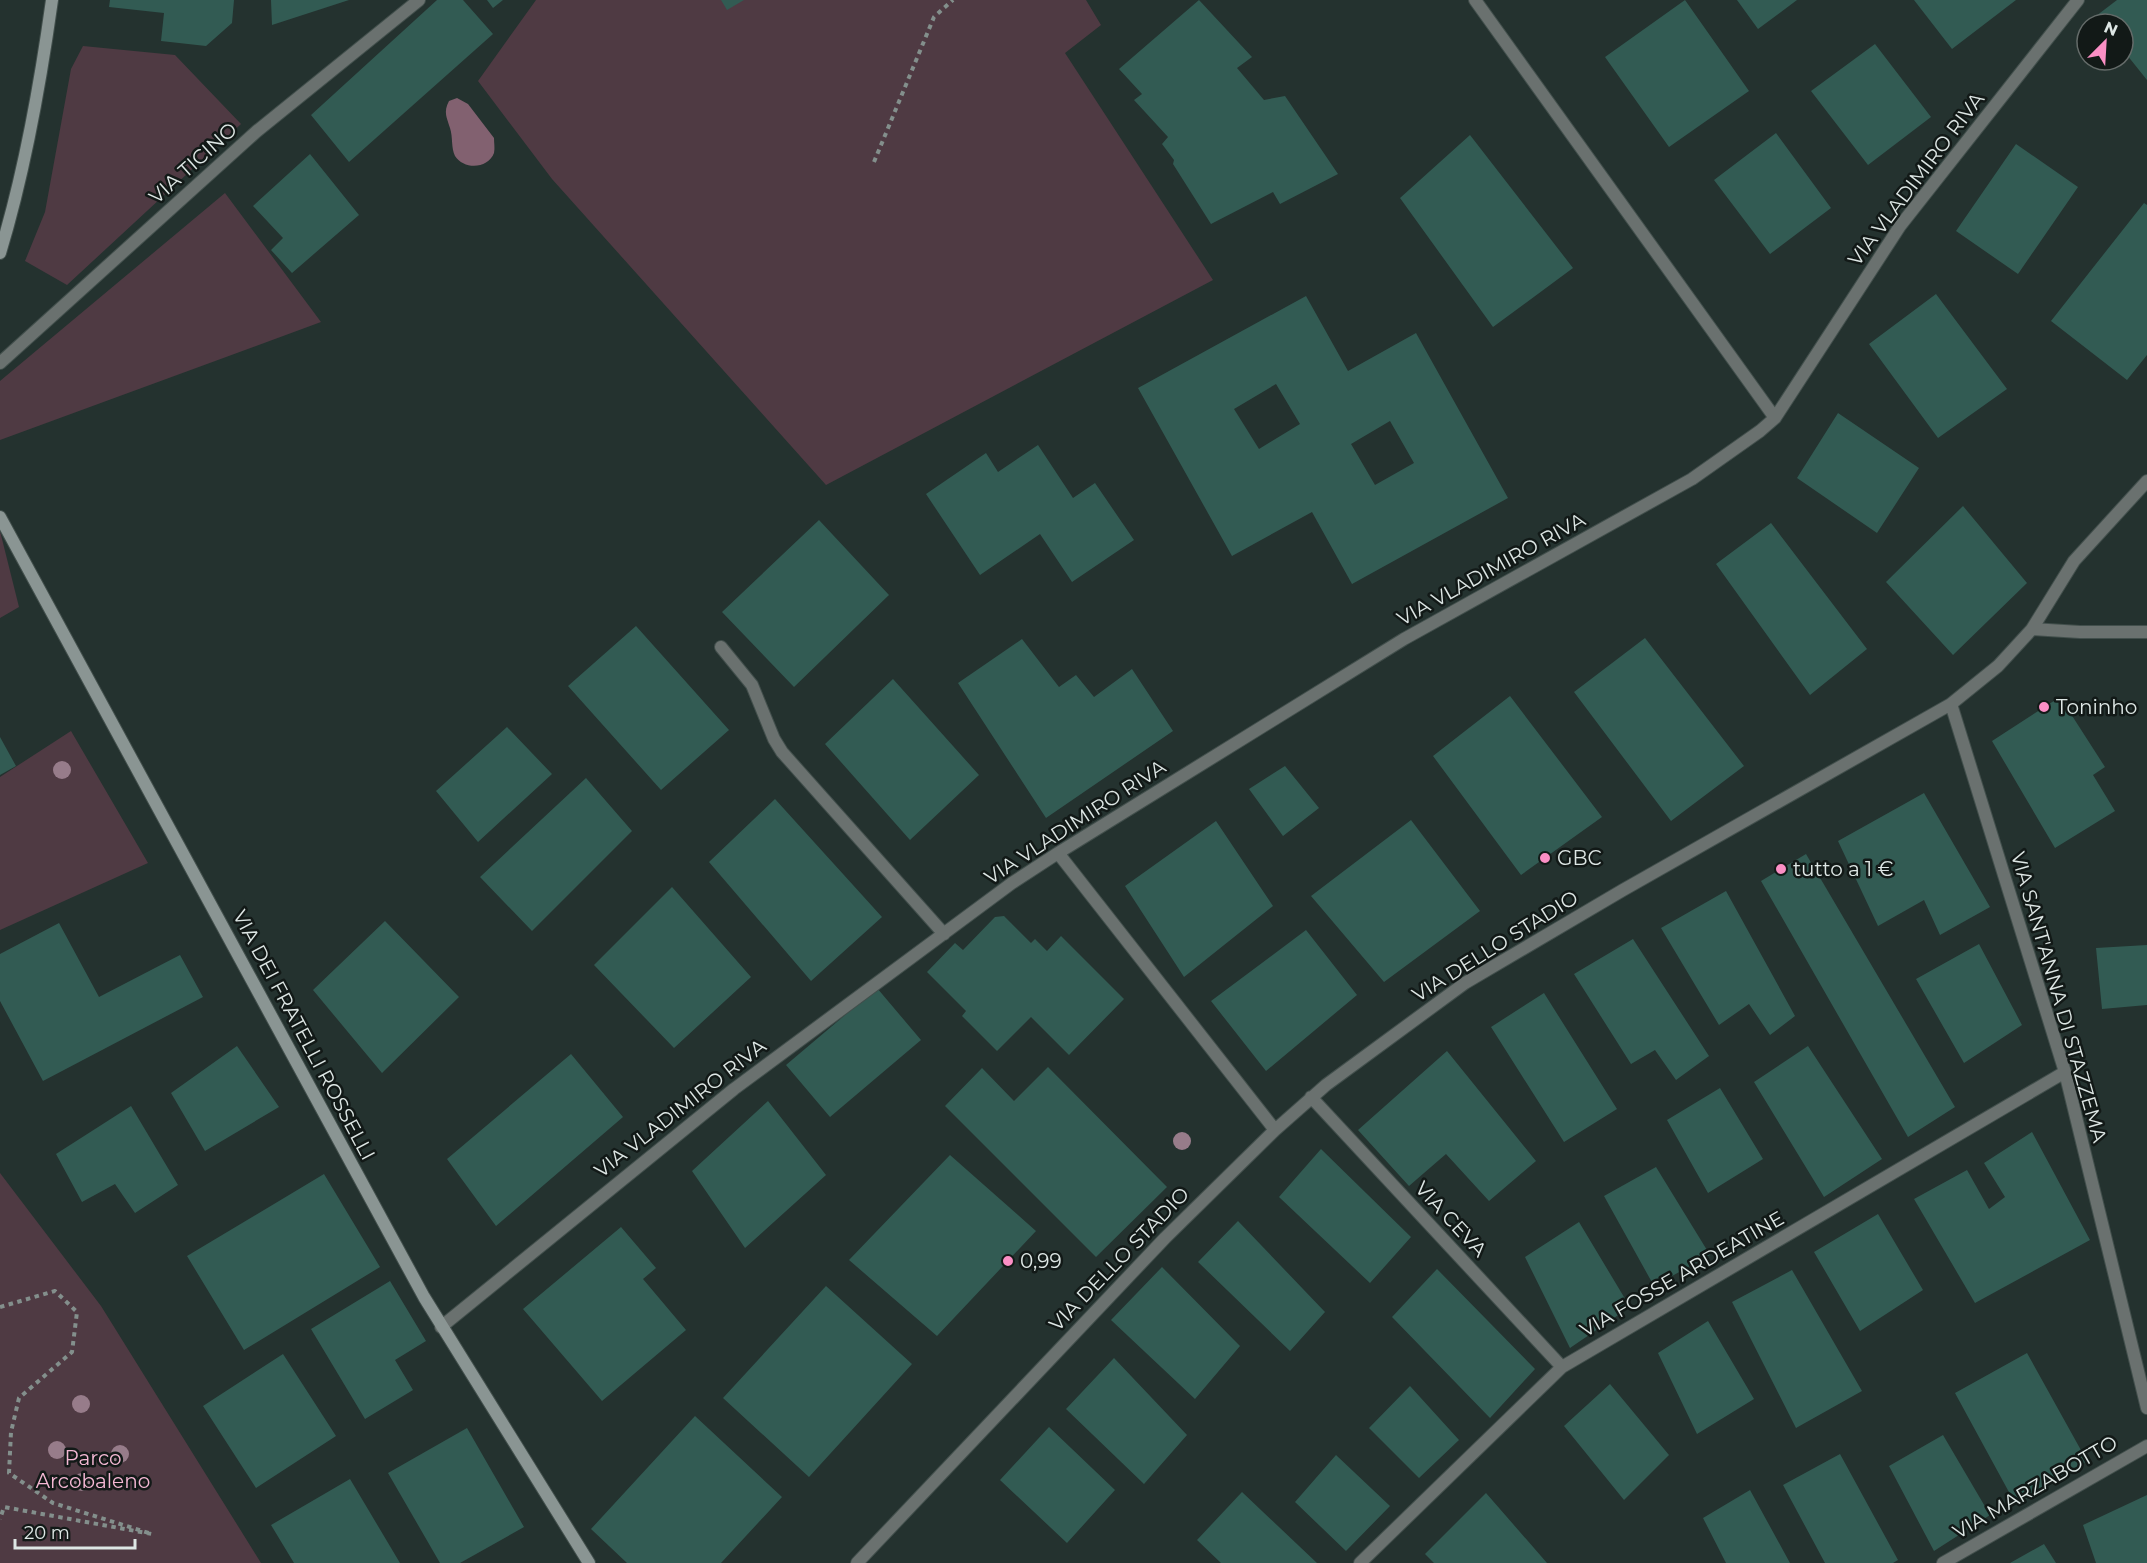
<svg xmlns="http://www.w3.org/2000/svg" width="2147" height="1563" font-family="Montserrat,sans-serif">
  <rect width="100%" height="100%" fill="#24322f"/>
  <path fill="#4f3a43" d="M 536,0 L 1086,0 L 1101,25 L 1065,53 L 1213,280 L 826,485 L 552,179 L 478,81 Z
    M 83,46 L 175,55 L 241,124 L 67,285 L 25,261 L 45,212 L 71,69 Z
    M 225,193 L 321,322 L 0,440 L 0,381 Z
    M 0,531 L 19,607 L 0,618 Z
    M 71,731 L 148,863 L 0,930 L 0,777 Z
    M 0,1173 L 101,1306 L 261,1563 L 0,1563 Z"/>
  <path fill="#826170" d="M 457,98 L 468,104 L 494,138 C 494,143 495,148 494,153 C 488,169 464,170 455,156 C 451,148 453,137 450,128 C 447,118 443,112 449,101 Z"/>
  <path fill="#325b53" fill-rule="evenodd" d="M 110,0 L 234,0 L 232,23 L 206,46 L 161,41 L 164,13 L 109,7 Z
    M 271,0 L 349,0 L 272,25 Z
    M 437,0 L 463,0 L 493,34 L 349,162 L 311,115 Z
    M 487,0 L 503,0 L 493,8 Z
    M 721,0 L 744,0 L 727,10 Z
    M 1199,0 L 1252,57 L 1237,68 L 1264,100 L 1285,96 L 1338,174 L 1280,204 L 1273,192 L 1211,224 L 1173,164 L 1174,160 L 1162,144 L 1168,137 L 1134,100 L 1142,94 L 1119,69 Z
    M 1685,0 L 1749,91 L 1669,147 L 1605,57 Z
    M 1737,0 L 1797,0 L 1758,29 Z
    M 1914,0 L 2016,0 L 1952,49 Z
    M 2117,0 L 2147,0 L 2147,80 L 2123,50 L 2123,24 L 2102,24 L 2096,16 Z
    M 1875,44 L 1931,117 L 1868,165 L 1811,91 Z
    M 1776,133 L 1831,208 L 1770,254 L 1714,180 Z
    M 1470,135 L 1573,268 L 1493,327 L 1400,198 Z
    M 2016,144 L 2078,187 L 2018,274 L 1956,231 Z
    M 310,154 L 359,215 L 292,273 L 271,250 L 283,238 L 253,206 Z
    M 2144,203 L 2147,205 L 2147,355 L 2127,380 L 2051,321 Z
    M 1936,294 L 2007,389 L 1938,438 L 1869,344 Z
    M 1306,296 L 1348,371 L 1416,333 L 1508,498 L 1352,584 L 1312,512 L 1232,556 L 1138,388 ZM 1276,384 L 1300,424 L 1259,449 L 1234,409 ZM 1390,421 L 1414,463 L 1375,485 L 1351,444 Z
    M 1838,413 L 1919,468 L 1877,533 L 1797,478 Z
    M 1038,445 L 1073,498 L 1095,483 L 1134,540 L 1072,582 L 1040,534 L 980,575 L 926,494 L 986,453 L 998,472 Z
    M 1963,506 L 2027,583 L 1953,655 L 1886,582 Z
    M 819,520 L 889,595 L 794,687 L 722,612 Z
    M 1771,523 L 1867,649 L 1810,695 L 1716,564 Z
    M 636,626 L 729,730 L 661,790 L 568,686 Z
    M 1645,638 L 1744,766 L 1671,821 L 1574,692 Z
    M 1022,639 L 1059,687 L 1076,675 L 1094,697 L 1132,669 L 1173,731 L 1046,818 L 958,683 Z
    M 893,679 L 979,775 L 910,840 L 825,744 Z
    M 1510,696 L 1602,817 L 1521,875 L 1433,756 Z
    M 2060,697 L 2105,767 L 2093,775 L 2115,811 L 2055,848 L 1992,741 Z
    M 507,727 L 552,774 L 478,842 L 436,791 Z
    M 0,737 L 16,766 L 0,775 Z
    M 1285,766 L 1319,808 L 1283,836 L 1249,789 Z
    M 586,778 L 632,831 L 532,931 L 480,877 Z
    M 1924,793 L 1990,907 L 1940,935 L 1924,900 L 1878,926 L 1838,841 Z
    M 775,799 L 882,917 L 811,981 L 709,862 Z
    M 1411,820 L 1480,911 L 1384,982 L 1311,896 Z
    M 1216,821 L 1273,906 L 1184,977 L 1125,886 Z
    M 1806,854 L 1955,1107 L 1908,1137 L 1761,881 Z
    M 672,887 L 751,977 L 674,1048 L 594,965 Z
    M 1726,891 L 1795,1016 L 1770,1035 L 1749,1004 L 1719,1025 L 1661,928 Z
    M 1004,916 L 1031,943 L 1035,939 L 1047,951 L 1061,936 L 1124,999 L 1069,1055 L 1031,1017 L 997,1051 L 962,1016 L 966,1011 L 927,972 L 955,943 L 963,950 L 995,917 Z
    M 385,921 L 459,997 L 382,1073 L 313,990 Z
    M 59,923 L 99,997 L 180,955 L 203,997 L 43,1081 L 0,1001 L 0,954 Z
    M 1306,930 L 1357,995 L 1266,1071 L 1211,1001 Z
    M 1633,939 L 1709,1056 L 1676,1080 L 1655,1050 L 1631,1064 L 1574,974 Z
    M 1979,944 L 2022,1025 L 1964,1063 L 1916,979 Z
    M 2147,945 L 2147,1005 L 2102,1009 L 2096,948 Z
    M 877,988 L 921,1040 L 830,1117 L 786,1065 Z
    M 1544,993 L 1617,1109 L 1564,1142 L 1491,1027 Z
    M 237,1046 L 279,1107 L 205,1151 L 171,1093 Z
    M 1808,1046 L 1882,1159 L 1824,1197 L 1754,1082 Z
    M 1447,1051 L 1536,1161 L 1489,1201 L 1446,1154 L 1409,1186 L 1358,1130 Z
    M 571,1054 L 623,1117 L 496,1226 L 447,1159 Z
    M 1048,1067 L 1167,1187 L 1096,1257 L 945,1106 L 982,1068 L 1014,1101 Z
    M 1720,1088 L 1763,1159 L 1708,1193 L 1667,1120 Z
    M 768,1101 L 826,1175 L 745,1248 L 692,1171 Z
    M 131,1106 L 178,1185 L 135,1213 L 115,1184 L 82,1202 L 56,1154 Z
    M 2032,1132 L 2090,1240 L 1975,1303 L 1914,1199 L 1967,1170 L 1989,1209 L 2005,1197 L 1984,1163 Z
    M 1321,1149 L 1411,1237 L 1370,1283 L 1279,1197 Z
    M 950,1155 L 1036,1231 L 937,1336 L 849,1260 Z
    M 1656,1167 L 1710,1255 L 1654,1286 L 1604,1196 Z
    M 324,1174 L 380,1267 L 244,1350 L 187,1256 Z
    M 1878,1214 L 1923,1290 L 1860,1331 L 1814,1252 Z
    M 1238,1221 L 1325,1312 L 1290,1351 L 1198,1262 Z
    M 1579,1222 L 1630,1307 L 1570,1348 L 1525,1257 Z
    M 621,1227 L 656,1268 L 643,1279 L 686,1330 L 602,1401 L 523,1309 Z
    M 1162,1267 L 1240,1346 L 1195,1399 L 1111,1320 Z
    M 1437,1269 L 1535,1369 L 1490,1418 L 1392,1317 Z
    M 1792,1270 L 1862,1391 L 1796,1428 L 1732,1302 Z
    M 390,1281 L 426,1341 L 395,1360 L 413,1390 L 365,1419 L 311,1329 Z
    M 826,1286 L 912,1364 L 809,1477 L 723,1398 Z
    M 1708,1321 L 1754,1399 L 1697,1434 L 1658,1353 Z
    M 2027,1353 L 2087,1461 L 2016,1505 L 1955,1393 Z
    M 283,1354 L 336,1436 L 256,1488 L 203,1406 Z
    M 1114,1358 L 1187,1435 L 1144,1484 L 1066,1409 Z
    M 1610,1384 L 1669,1455 L 1624,1500 L 1564,1426 Z
    M 1410,1386 L 1459,1440 L 1419,1478 L 1369,1428 Z
    M 695,1416 L 782,1497 L 721,1563 L 627,1563 L 591,1529 Z
    M 1049,1427 L 1115,1490 L 1067,1543 L 1000,1480 Z
    M 467,1428 L 524,1527 L 460,1563 L 440,1563 L 388,1473 Z
    M 1943,1435 L 1990,1515 L 1934,1551 L 1889,1466 Z
    M 1840,1454 L 1898,1560 L 1893,1563 L 1825,1563 L 1783,1485 Z
    M 1336,1455 L 1390,1506 L 1346,1551 L 1295,1502 Z
    M 350,1479 L 400,1563 L 294,1563 L 271,1525 Z
    M 1750,1490 L 1790,1563 L 1726,1563 L 1703,1518 Z
    M 1242,1492 L 1317,1563 L 1221,1563 L 1197,1540 Z
    M 1486,1493 L 1547,1563 L 1434,1563 L 1425,1554 Z
    M 2147,1495 L 2147,1563 L 2096,1563 L 2083,1525 Z
    M 2044,1544 L 2056,1563 L 2010,1563 Z"/>
  <g fill="none" stroke-linecap="round" stroke-linejoin="round">
    <defs>
      <path id="street" d="M 1475,0 L 1775,418
        M 0,363 L 257,131 L 419,0
        M 2032,629 L 2080,632 L 2147,632
        M 721,647 L 752,685 L 774,739 L 782,752 L 944,934
        M 1951,704 L 2065,1072 L 2147,1408
        M 1058,853 L 1275,1130
        M 1311,1097 L 1562,1367
        M 441,1327 L 734,1089 L 1012,883 L 1058,853 L 1404,639 L 1692,479 L 1760,431 L 1775,418 L 1900,226 L 2078,0
        M 857,1563 L 1165,1238 L 1275,1130 L 1326,1085 L 1465,983 L 1623,890 L 1951,704 L 1998,666 L 2032,629 L 2074,561 L 2147,481
        M 1360,1563 L 1562,1367 L 2065,1072
        M 1943,1563 L 2147,1446"/>
      <path id="secondary" d="M 0,253 C 25,171 40,86 52,0
        M 0,517 L 424,1297 L 589,1563"/>
    </defs>
    <use href="#street" stroke="#424f4c" stroke-width="14"/>
    <use href="#secondary" stroke="#424f4c" stroke-width="14"/>
    <path stroke="#838f8c" stroke-width="4" stroke-dasharray="4.5 4.5" stroke-linecap="butt" d="M 874,162 L 934,17 L 953,0
      M 0,1307 L 55,1291 L 77,1312 L 72,1352 L 19,1398 L 11,1432 L 9,1473 L 53,1503 L 152,1534 L 4,1507 L 0,1519"/>
    <use href="#street" stroke="#6a716f" stroke-width="12"/>
    <use href="#secondary" stroke="#8a9593" stroke-width="12"/>
  </g>
  <g fill="#977c8a">
    <circle cx="62" cy="770" r="9"/>
    <circle cx="1182" cy="1141" r="9"/>
    <circle cx="81" cy="1404" r="9"/>
    <circle cx="57" cy="1450" r="9"/>
    <circle cx="120" cy="1454" r="9"/>
    <circle cx="82" cy="1482" r="9"/>
  </g>
  <g fill="#fb8fc5" stroke="#121917" stroke-width="2">
    <circle cx="2044" cy="707" r="6"/>
    <circle cx="1545" cy="858" r="6"/>
    <circle cx="1781" cy="869" r="6"/>
    <circle cx="1008" cy="1261" r="6"/>
  </g>
  <g text-anchor="middle" dominant-baseline="central" stroke-width="5" stroke-linejoin="round" paint-order="stroke">
    <g font-size="20" fill="#dee7e5" stroke="#121917">
      <text transform="translate(193 163) rotate(-42)">VIA TICINO</text>
      <text transform="translate(1916 179) rotate(-53)">VIA VLADIMIRO RIVA</text>
      <text transform="translate(1491 569) rotate(-29)">VIA VLADIMIRO RIVA</text>
      <text transform="translate(1075 822) rotate(-33)">VIA VLADIMIRO RIVA</text>
      <text transform="translate(1495 946) rotate(-32)">VIA DELLO STADIO</text>
      <text transform="translate(2059 997) rotate(74)">VIA SANT'ANNA DI STAZZEMA</text>
      <text transform="translate(304 1035) rotate(62)">VIA DEI FRATELLI ROSSELLI</text>
      <text transform="translate(680 1108) rotate(-38)">VIA VLADIMIRO RIVA</text>
      <text transform="translate(1451 1219) rotate(47)">VIA CEVA</text>
      <text transform="translate(1119 1259) rotate(-46)">VIA DELLO STADIO</text>
      <text transform="translate(1682 1274) rotate(-30)">VIA FOSSE ARDEATINE</text>
      <text transform="translate(2035 1487) rotate(-30)">VIA MARZABOTTO</text>
    </g>
    <g font-size="20" fill="#dee7e5" stroke="#121917" text-anchor="start">
      <text x="2056" y="707">Toninho</text>
      <text x="1557" y="858">GBC</text>
      <text x="1793" y="869">tutto a 1 €</text>
      <text x="1020" y="1261">0,99</text>
    </g>
    <g font-size="20" fill="#f5b8d4" stroke="#121917">
      <text x="93" y="1458">Parco<tspan x="93" dy="23">Arcobaleno</tspan></text>
    </g>
  </g>
  <g transform="translate(2105 42) rotate(24)"><circle r="28" fill="#121917" stroke="#646b69" stroke-width="1.5"/>
  <path d="M0-4.5L10 22L0 15L-10 22Z" fill="#fb8fc5"/>
  <text y="-9" font-size="16" font-weight="bold" text-anchor="middle" fill="#dee7e5">N</text>
  </g>
  <path d="M15 1539v9h120v-9" fill="none" stroke="#dee7e5" stroke-width="3"/>
  <text x="24" y="1539" font-size="18" fill="#dee7e5" stroke="#121917" stroke-width="4.5" paint-order="stroke">20 m</text>
</svg>
